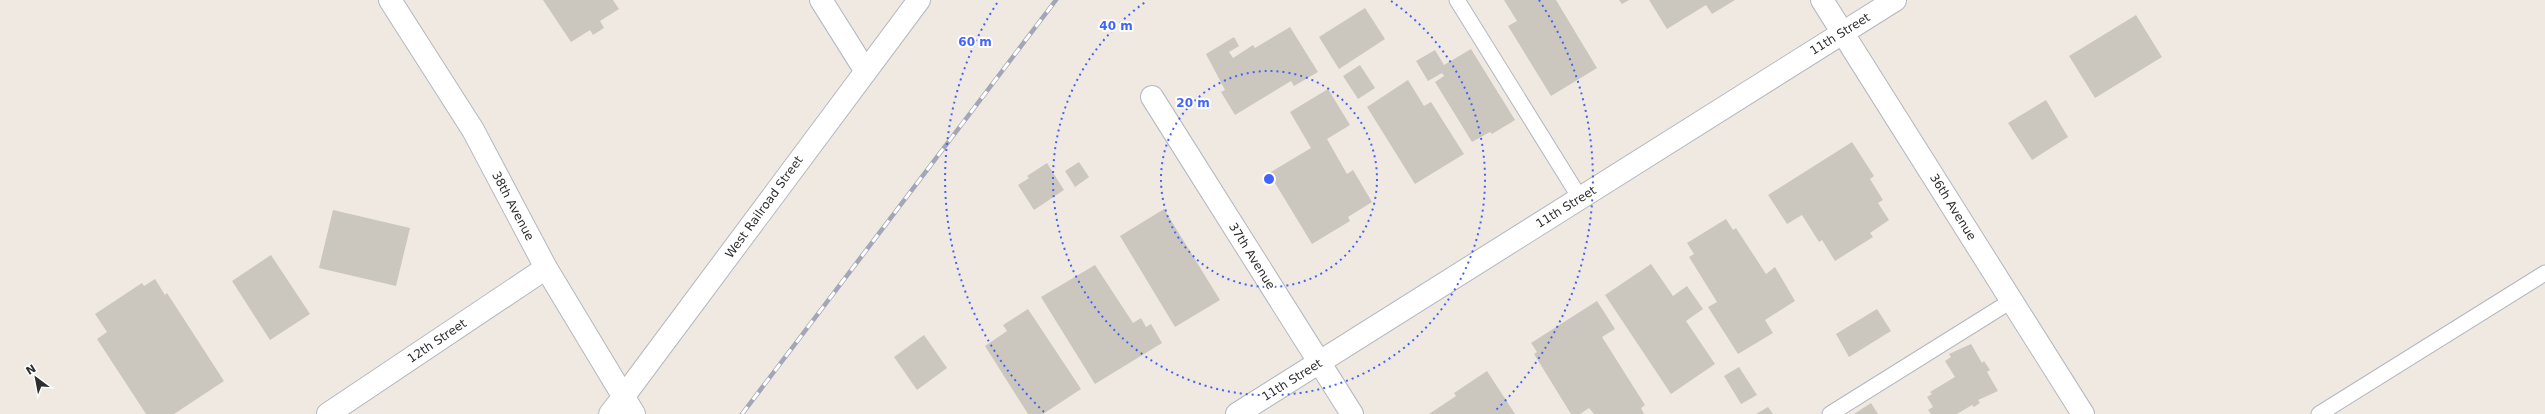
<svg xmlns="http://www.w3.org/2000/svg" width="2545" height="414" font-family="'DejaVu Sans',sans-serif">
  <rect width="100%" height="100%" fill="#efe9e1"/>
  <path fill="#cbc7bf" d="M 543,0 L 613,0 L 619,9 L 600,21 L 604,28 L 593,35 L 590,30 L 571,42 Z
    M 1504,0 L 1556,0 L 1597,68 L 1551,96 L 1508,26 L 1517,21 Z
    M 1619,0 L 1629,0 L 1622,4 Z
    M 1649,0 L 1735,0 L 1712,14 L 1706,5 L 1667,29 Z
    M 1365,8 L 1385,39 L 1339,69 L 1319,37 Z
    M 2136,15 L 2162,57 L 2095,98 L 2069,56 Z
    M 1290,27 L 1318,72 L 1294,86 L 1291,81 L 1235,115 L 1221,92 L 1225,90 L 1206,54 L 1234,37 L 1239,46 L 1229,52 L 1233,58 L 1253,45 L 1255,48 Z
    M 1471,49 L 1515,120 L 1492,134 L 1490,132 L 1472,142 L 1435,82 L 1444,76 L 1442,73 L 1428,81 L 1416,61 L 1435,50 L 1444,65 Z
    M 1360,65 L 1375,88 L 1358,99 L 1343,76 Z
    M 1408,80 L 1424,106 L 1431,102 L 1464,154 L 1415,184 L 1367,107 Z
    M 1328,89 L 1350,125 L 1327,139 L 1347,174 L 1353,170 L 1372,202 L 1348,217 L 1350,221 L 1312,244 L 1269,173 L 1311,148 L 1290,112 Z
    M 2046,100 L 2068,137 L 2032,160 L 2008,123 Z
    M 1852,142 L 1874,176 L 1870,179 L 1883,200 L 1878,203 L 1889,220 L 1870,233 L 1873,237 L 1835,261 L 1822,240 L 1819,242 L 1802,215 L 1787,224 L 1768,195 Z
    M 1079,162 L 1089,177 L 1075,187 L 1065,171 Z
    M 1047,163 L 1064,190 L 1034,210 L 1018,185 L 1029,178 L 1027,176 Z
    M 1164,209 L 1220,300 L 1175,327 L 1120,236 Z
    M 333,210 L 410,228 L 396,286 L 319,268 Z
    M 1726,219 L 1733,230 L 1736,228 L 1766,274 L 1775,267 L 1795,301 L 1765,320 L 1773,333 L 1738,354 L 1708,307 L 1717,302 L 1689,257 L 1694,254 L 1687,243 Z
    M 271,255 L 310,314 L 270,340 L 232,281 Z
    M 1651,264 L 1673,296 L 1687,286 L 1703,309 L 1686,321 L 1715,364 L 1671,394 L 1605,295 Z
    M 1095,265 L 1133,323 L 1141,318 L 1146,327 L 1151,324 L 1162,343 L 1095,384 L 1041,297 Z
    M 155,279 L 165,295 L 167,293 L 224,381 L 174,414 L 146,414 L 97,339 L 107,332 L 95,314 L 142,283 L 144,286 Z
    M 1597,301 L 1615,329 L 1602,337 L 1645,405 L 1641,408 L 1644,414 L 1594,414 L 1589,408 L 1580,414 L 1571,414 L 1534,354 L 1537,352 L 1531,343 Z
    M 1028,309 L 1081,389 L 1043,414 L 1028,414 L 985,346 L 1007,331 L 1003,325 Z
    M 1877,309 L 1891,331 L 1849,357 L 1836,334 Z
    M 924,335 L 947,368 L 917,390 L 894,357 Z
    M 1971,344 L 1982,363 L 1984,361 L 1990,370 L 1987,372 L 1998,391 L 1978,400 L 1980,403 L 1974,407 L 1972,405 L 1957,414 L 1931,414 L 1928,410 L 1933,407 L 1927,397 L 1932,394 L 1930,392 L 1955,377 L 1945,361 L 1951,357 L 1949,354 Z
    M 1739,367 L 1757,395 L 1741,404 L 1724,376 Z
    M 1487,371 L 1515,414 L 1429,414 L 1456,396 L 1454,393 Z
    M 1871,403 L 1878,414 L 1854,414 Z
    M 1768,407 L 1773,414 L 1756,414 Z"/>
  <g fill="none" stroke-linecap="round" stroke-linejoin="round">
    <defs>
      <path id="lane" d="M 1457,0 L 1580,198
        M 1830,414 L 2011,301
        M 2319,414 L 2545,273"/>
      <path id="street" d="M 821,0 L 865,70
        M 1822,0 L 2083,414
        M 1152,97 L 1352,414
        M 624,396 L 919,0
        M 328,414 L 546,268
        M 1237,414 L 1895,0"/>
      <path id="secondary" d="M 390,0 L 473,130 L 546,268 L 634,414
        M 610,414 L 624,396"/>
    </defs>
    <use href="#lane" stroke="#b4b7c1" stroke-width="17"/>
    <use href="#street" stroke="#b4b7c1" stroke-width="24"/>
    <use href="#secondary" stroke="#b4b7c1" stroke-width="24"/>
    <use href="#lane" stroke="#fff" stroke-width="15"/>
    <use href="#street" stroke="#fff" stroke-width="22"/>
    <use href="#secondary" stroke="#fff" stroke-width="22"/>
    <defs>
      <path id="rail" d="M 742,414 L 1056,0"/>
    </defs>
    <use href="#rail" stroke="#a3a6b8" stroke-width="4.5"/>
    <use href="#rail" stroke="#fff" stroke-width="3" stroke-dasharray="9" stroke-linecap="butt"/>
  </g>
  <g fill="none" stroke="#4264fb" stroke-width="2" stroke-dasharray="2 4">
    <circle cx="1269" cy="179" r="108"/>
    <path d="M1391 1A216 216 0 1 1 1147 1"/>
    <path d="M1044 412A324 324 0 0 1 999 0M1539 0A324 324 0 0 1 1494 412"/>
  </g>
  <g text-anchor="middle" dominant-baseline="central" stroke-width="4" stroke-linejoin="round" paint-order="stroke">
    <g font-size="12" fill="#2e2e2e" stroke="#fff">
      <text transform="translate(1840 34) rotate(-32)">11th Street</text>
      <text transform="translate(513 206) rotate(62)">38th Avenue</text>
      <text transform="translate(764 207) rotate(-54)">West Railroad Street</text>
      <text transform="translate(1566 207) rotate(-32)">11th Street</text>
      <text transform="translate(1953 207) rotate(58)">36th Avenue</text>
      <text transform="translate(1252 256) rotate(58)">37th Avenue</text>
      <text transform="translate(437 341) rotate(-34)">12th Street</text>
      <text transform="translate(1292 380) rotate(-32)">11th Street</text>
    </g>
  </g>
  <circle cx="1269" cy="179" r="6" fill="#4264fb" stroke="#fff" stroke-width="2"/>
  <g font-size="12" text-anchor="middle" font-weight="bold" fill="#4264fb" stroke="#fff" stroke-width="4" stroke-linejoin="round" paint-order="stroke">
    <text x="1116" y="30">40 m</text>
    <text x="975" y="46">60 m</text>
    <text x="1193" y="107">20 m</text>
  </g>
  <g transform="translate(36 378) rotate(328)" stroke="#ffffff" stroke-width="3" paint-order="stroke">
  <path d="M0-3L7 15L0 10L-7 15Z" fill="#2e2e2e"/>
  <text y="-6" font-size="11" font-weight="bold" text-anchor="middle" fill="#2e2e2e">N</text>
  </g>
</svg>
